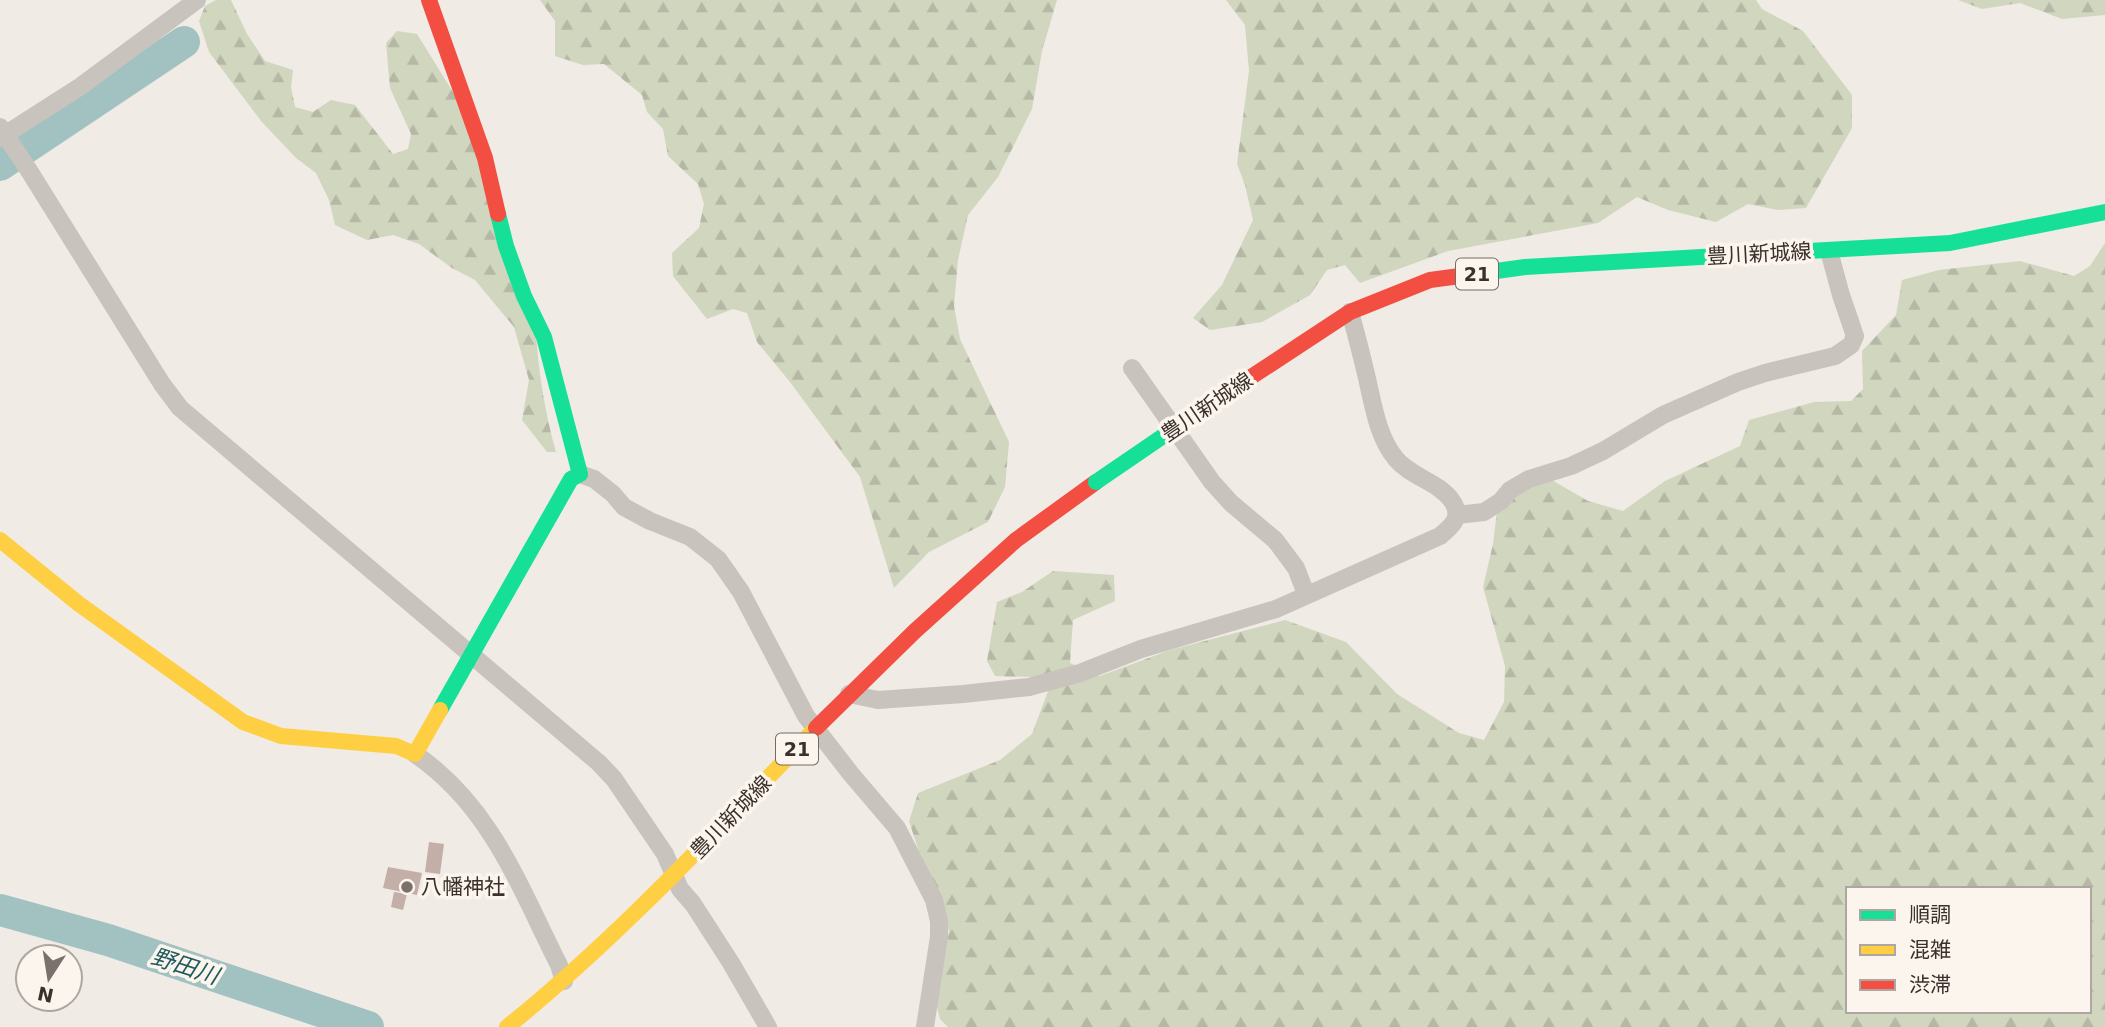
<svg xmlns="http://www.w3.org/2000/svg" width="2105" height="1027" font-family="'DejaVu Sans','Noto Sans JP',sans-serif">
  <defs>
    <pattern id="forest-firs" width="22" height="20" patternUnits="userSpaceOnUse" patternTransform="scale(1.75)"><rect width="22" height="20" fill="#d1d6bf"/><path d="M5 1l3.5 6h-7zM16 11l3.5 6h-7z" fill="#b4b8a4"/></pattern>
  </defs>
  <rect width="100%" height="100%" fill="#f0ebe5"/>
  <path fill="url(#forest-firs)" fill-rule="evenodd" d="M 216,0 L 231,0 L 247,34 L 265,61 L 293,70 L 291,87 L 295,107 L 313,112 L 331,100 L 355,105 L 393,154 L 408,149 L 411,134 L 390,88 L 386,43 L 397,31 L 417,34 L 461,105 L 536,335 C 539,375 545,413 556,452 L 547,452 L 522,420 L 529,380 L 514,327 L 475,280 L 452,268 L 419,244 L 393,235 L 367,240 L 335,225 L 329,200 L 316,173 L 296,158 L 261,121 L 209,52 L 199,21 L 205,6 Z
    M 540,0 L 1057,0 L 1042,51 L 1032,109 L 998,177 L 968,215 L 958,260 L 954,306 L 960,339 L 1009,442 L 1005,487 L 988,522 L 929,552 L 894,588 L 860,477 L 790,382 L 757,342 L 747,313 L 733,309 L 707,319 L 673,276 L 672,253 L 699,228 L 704,204 L 698,184 L 668,156 L 663,129 L 647,112 L 642,95 L 604,64 L 583,65 L 555,56 L 555,21 Z
    M 1226,0 L 1756,0 L 1762,9 L 1803,31 L 1852,95 L 1852,128 L 1806,208 L 1778,210 L 1748,204 L 1716,222 L 1668,210 L 1637,197 L 1598,223 L 1448,251 L 1360,283 L 1345,265 L 1327,270 L 1310,295 L 1262,322 L 1210,330 L 1193,318 L 1222,285 L 1253,220 L 1245,185 L 1237,164 L 1249,71 L 1245,25 Z
    M 1958,0 L 2105,0 L 2105,15 L 2062,19 L 2020,3 L 1982,9 Z
    M 2105,243 L 2105,1027 L 948,1027 L 940,1019 L 935,999 L 949,932 L 944,908 L 920,855 L 909,821 L 918,793 L 1000,760 L 1032,734 L 1048,691 L 1031,677 L 995,676 L 987,661 L 997,602 L 1022,592 L 1053,571 L 1114,575 L 1115,601 L 1073,620 L 1070,663 L 1100,676 L 1170,650 L 1285,620 L 1346,642 L 1397,694 L 1459,733 L 1484,740 L 1504,702 L 1505,666 L 1483,587 L 1493,544 L 1497,511 L 1522,486 L 1550,479 L 1588,501 L 1623,511 L 1665,481 L 1740,446 L 1749,420 L 1814,402 L 1851,401 L 1863,389 L 1862,351 L 1896,315 L 1902,280 L 1939,270 L 2020,261 L 2074,276 L 2090,266 ZM 1848,889 L 2089,889 L 2089,1011 L 1848,1011 Z"/>
  <g fill="none" stroke-linecap="round" stroke-linejoin="round">
    <path stroke="#a1c2c1" stroke-width="32" d="M 0,165 L 184,42
      M 0,910 L 108,940 L 368,1027"/>
  </g>
  <path fill="#c3afa7" d="M 429,842 L 444,844 L 440,874 L 425,872 Z
    M 388,867 L 422,873 L 417,895 L 383,888 Z
    M 394,892 L 407,894 L 403,910 L 391,907 Z"/>
  <g fill="none" stroke-linecap="round" stroke-linejoin="round">
    <path stroke="#c9c3be" stroke-width="18" d="M 0,127 L 28,169 L 162,384 L 180,408 L 599,763 L 614,779 L 665,854 L 680,889 L 693,904 L 731,963 L 768,1027
      M 0,138 L 81,86 L 197,0
      M 1132,368 L 1212,482 L 1231,503 L 1275,540 L 1296,568 L 1306,594
      M 580,474 L 594,479 L 613,494 L 624,507 L 650,521 L 690,537 L 718,559 L 741,592 L 806,716 L 851,774 L 897,828 L 934,900 L 939,921 L 939,937 L 925,1027
      M 1457,515 L 1484,512 L 1501,501 L 1510,490 L 1529,479 L 1571,466 L 1603,451 L 1663,415 L 1738,382 L 1765,373 L 1835,356 L 1851,345 L 1855,336 L 1841,295 L 1829,251
      M 849,694 L 878,700 L 963,694 L 1029,687 L 1080,673 L 1141,649 L 1276,609 L 1440,536 C 1452,526 1463,517 1452,501 C 1439,482 1411,477 1396,459 C 1377,436 1373,403 1366,374 C 1361,353 1356,333 1350,312
      M 415,754 C 491,806 519,886 559,965 L 564,981"/>
    <path stroke="#16e098" stroke-width="16" d="M 1482,273 L 1525,267 L 1950,243 L 2105,212
      M 440,710 L 571,479 L 580,474 L 544,337 L 524,296 L 506,246 L 498,214"/>
    <path stroke="#ffcf43" stroke-width="16" d="M 0,540 L 79,604 L 243,722 L 281,736 L 396,746 L 415,754 L 440,710
      M 507,1027 C 619,937 716,831 816,728"/>
    <path stroke="#f24e42" stroke-width="16" d="M 429,0 L 485,158 L 498,214
      M 1213,402 L 1350,312 L 1430,280 L 1482,273
      M 816,728 L 915,631 L 1016,540 L 1096,482"/>
    <path stroke="#16e098" stroke-width="16" d="M 1096,482 L 1213,402"/>
  </g>
  <circle fill="#7a716c" stroke="#fbf5ee" stroke-width="2.5" cx="407" cy="887" r="7"/>
  <g text-anchor="middle" dominant-baseline="central" stroke-width="7" stroke-linejoin="round" paint-order="stroke">
    <g fill="#fbf5ee" stroke="#756b66" stroke-width="2">
      <rect x="1456" y="258.5" width="42" height="31" rx="5"/>
      <rect x="776" y="733.5" width="42" height="31" rx="5"/>
    </g>
    <g font-size="19" font-weight="bold" fill="#3b302b">
      <text x="1477" y="274">21</text>
      <text x="797" y="749">21</text>
    </g>
    <g font-size="21" fill="#3b302b" stroke="#fbf5ee">
      <text transform="translate(1759 254) rotate(-3)">豊川新城線</text>
      <text transform="translate(1207 407) rotate(-34)">豊川新城線</text>
      <text transform="translate(731 817) rotate(-46)">豊川新城線</text>
    </g>
    <g font-size="21" fill="#3b302b" stroke="#fbf5ee" text-anchor="start">
      <text x="421" y="887">八幡神社</text>
    </g>
    <g font-size="23" font-style="italic" fill="#1f5a5e" stroke="#fbf5ee">
      <text transform="translate(185 966) rotate(18)">野田川</text>
    </g>
  </g>
  <rect x="1846" y="887" width="245" height="126" fill="#fbf5ee" stroke="#aea6a0" stroke-width="2"/>
  <rect x="1860" y="910" width="35" height="10" fill="#16e098" stroke="#aea6a0" stroke-width="2"/>
  <text x="1909" y="922" font-size="21" fill="#3b302b">順調</text>
  <rect x="1860" y="945" width="35" height="10" fill="#ffcf43" stroke="#aea6a0" stroke-width="2"/>
  <text x="1909" y="957" font-size="21" fill="#3b302b">混雑</text>
  <rect x="1860" y="980" width="35" height="10" fill="#f24e42" stroke="#aea6a0" stroke-width="2"/>
  <text x="1909" y="992" font-size="21" fill="#3b302b">渋滞</text>
  <g transform="translate(49 978) rotate(192)"><circle r="33" fill="#fbf5ee" stroke="#aea6a0" stroke-width="2"/>
  <path d="M0-5L12 26L0 18L-12 26Z" fill="#7a716c"/>
  <text y="-10" font-size="19" font-weight="bold" text-anchor="middle" fill="#3b302b">N</text>
  </g>
</svg>
